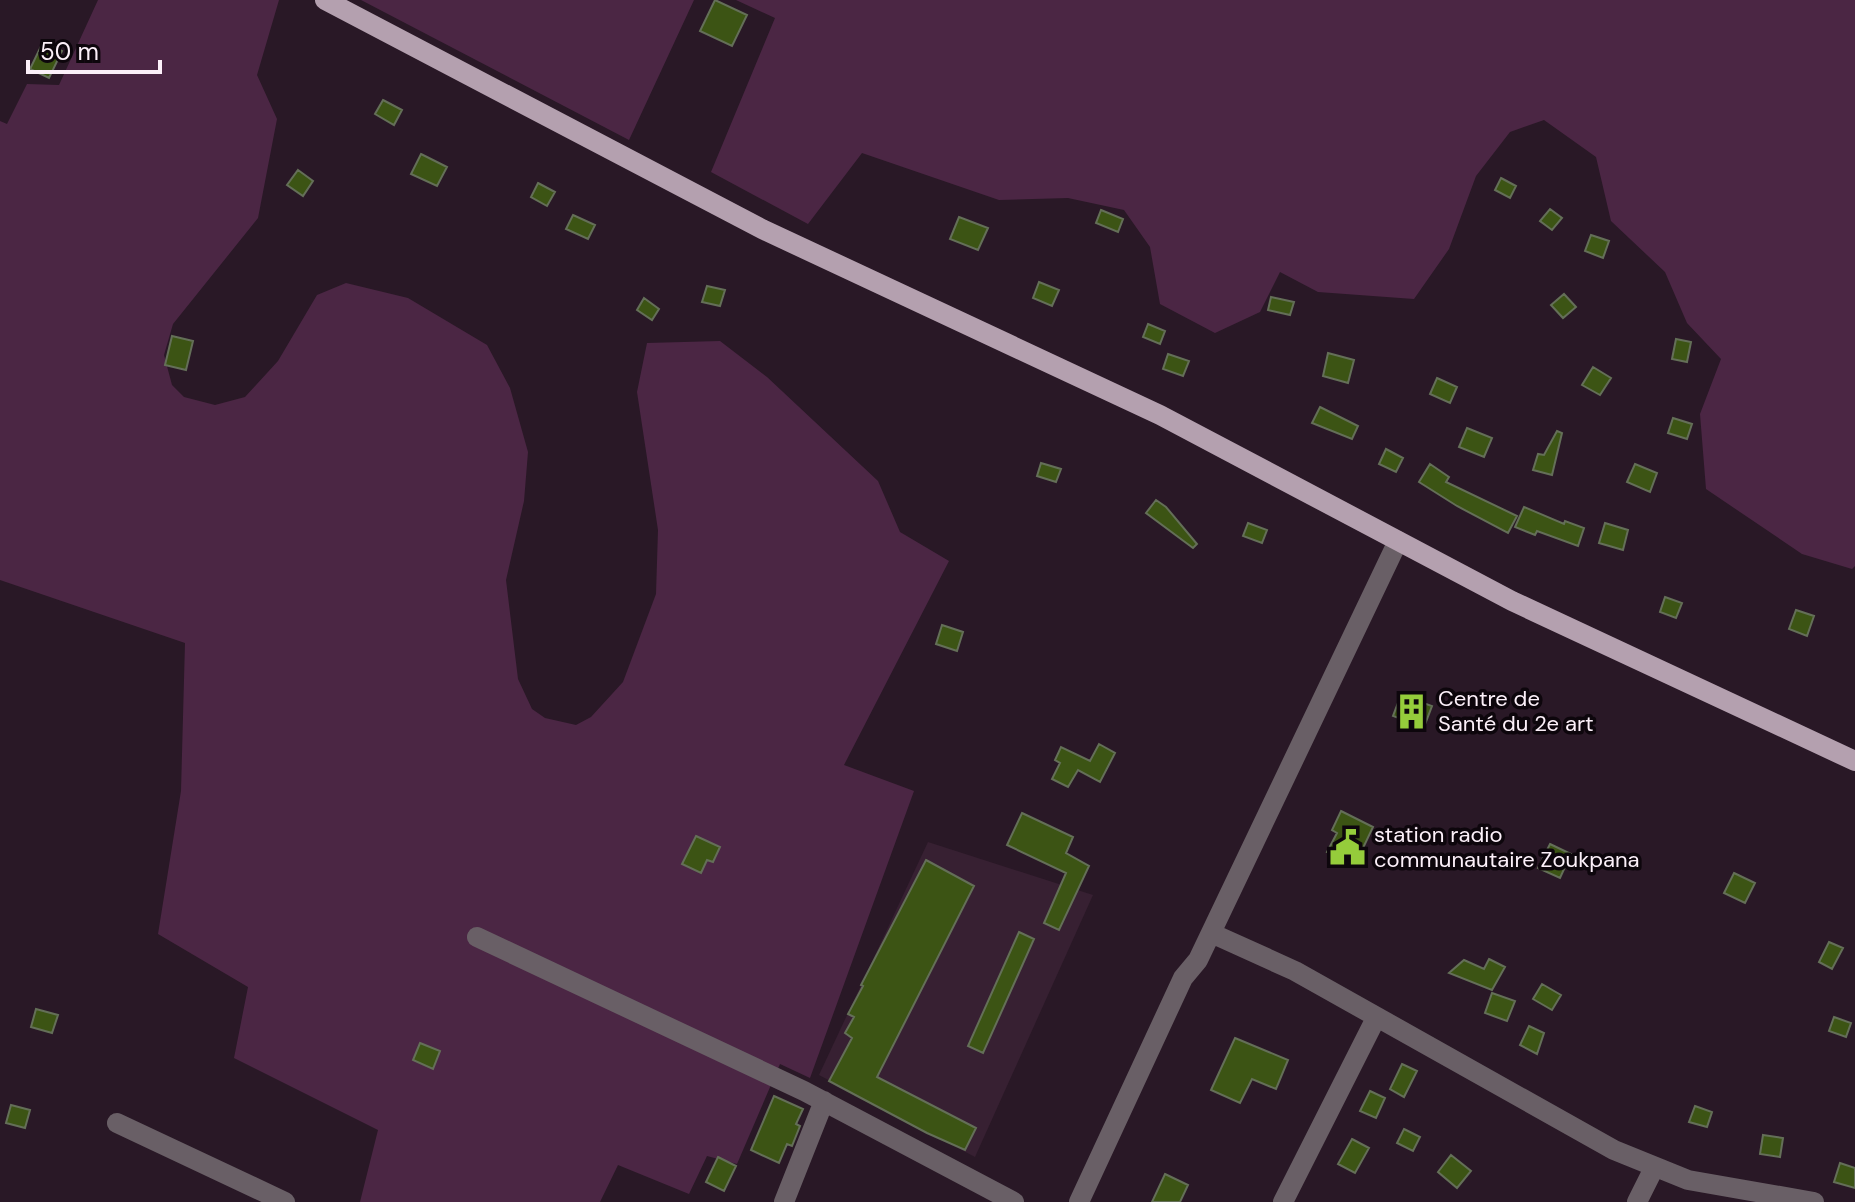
<svg xmlns="http://www.w3.org/2000/svg" width="1855" height="1202" font-family="'DM Sans',sans-serif">
  <rect width="100%" height="100%" fill="#291826"/>
  <path fill="#372032" d="M 928,842 L 1093,895 L 975,1157 L 819,1075 Z"/>
  <path fill="#4b2644" d="M 98,0 L 279,0 L 257,75 L 277,119 L 258,218 L 173,324 L 164,355 L 172,385 L 184,397 L 215,405 L 245,397 L 278,361 L 317,295 L 346,283 L 408,298 L 487,345 L 510,388 L 528,452 L 524,501 L 506,580 L 518,679 L 532,709 L 545,718 L 576,725 L 591,717 L 623,682 L 656,594 L 658,530 L 637,392 L 647,343 L 720,341 L 767,377 L 878,481 L 900,532 L 949,561 L 844,765 L 914,791 L 810,1078 L 780,1064 L 737,1164 L 707,1156 L 689,1194 L 618,1165 L 600,1202 L 360,1202 L 378,1130 L 234,1058 L 248,987 L 158,934 L 181,791 L 185,643 L 0,580 L 0,121 L 7,124 L 27,84 L 59,85 Z
    M 361,0 L 694,0 L 629,140 Z
    M 736,0 L 1855,0 L 1855,566 L 1852,569 L 1802,554 L 1706,489 L 1700,414 L 1721,359 L 1687,323 L 1665,272 L 1611,221 L 1596,157 L 1544,120 L 1510,132 L 1476,176 L 1449,249 L 1414,299 L 1318,292 L 1280,272 L 1260,312 L 1215,333 L 1160,304 L 1150,247 L 1124,210 L 1068,198 L 999,200 L 862,153 L 808,224 L 711,172 L 775,18 Z"/>
  <path fill="#3c5414" stroke="#646f58" stroke-width="2" d="M 715,0 L 747,15 L 732,46 L 700,31 Z
    M 43,42 L 62,51 L 49,78 L 30,69 Z
    M 383,100 L 402,110 L 394,125 L 375,114 Z
    M 421,154 L 447,167 L 437,186 L 411,174 Z
    M 298,170 L 313,181 L 303,196 L 287,185 Z
    M 1501,178 L 1516,186 L 1510,198 L 1495,190 Z
    M 538,183 L 555,192 L 547,206 L 531,197 Z
    M 1550,209 L 1562,218 L 1552,230 L 1540,221 Z
    M 1101,210 L 1123,219 L 1118,232 L 1096,223 Z
    M 573,215 L 595,225 L 588,239 L 566,229 Z
    M 959,217 L 988,228 L 978,250 L 950,239 Z
    M 1591,235 L 1609,241 L 1603,258 L 1585,251 Z
    M 1039,282 L 1059,290 L 1052,306 L 1033,298 Z
    M 707,286 L 725,290 L 720,306 L 702,302 Z
    M 1564,294 L 1576,307 L 1563,318 L 1551,305 Z
    M 1271,297 L 1294,302 L 1290,315 L 1268,310 Z
    M 644,298 L 659,309 L 652,320 L 637,310 Z
    M 1148,324 L 1165,331 L 1160,344 L 1143,337 Z
    M 172,336 L 193,341 L 186,370 L 165,365 Z
    M 1676,339 L 1691,342 L 1687,362 L 1672,359 Z
    M 1328,353 L 1354,360 L 1348,383 L 1323,376 Z
    M 1168,354 L 1189,361 L 1183,376 L 1163,369 Z
    M 1593,367 L 1611,378 L 1600,395 L 1582,385 Z
    M 1437,378 L 1457,387 L 1450,403 L 1430,394 Z
    M 1320,407 L 1358,426 L 1352,439 L 1312,423 Z
    M 1673,418 L 1692,424 L 1687,439 L 1668,433 Z
    M 1467,428 L 1492,438 L 1484,457 L 1459,447 Z
    M 1557,431 L 1562,433 L 1552,475 L 1533,470 L 1538,454 L 1544,455 Z
    M 1386,449 L 1403,458 L 1396,472 L 1379,464 Z
    M 1041,463 L 1061,469 L 1056,482 L 1037,476 Z
    M 1430,464 L 1449,477 L 1446,482 L 1517,516 L 1508,533 L 1457,506 L 1419,482 Z
    M 1635,464 L 1657,473 L 1650,492 L 1627,482 Z
    M 1156,500 L 1166,507 L 1197,544 L 1193,548 L 1146,513 Z
    M 1524,507 L 1564,524 L 1565,521 L 1584,528 L 1578,546 L 1537,531 L 1535,535 L 1515,527 Z
    M 1248,523 L 1267,530 L 1262,543 L 1243,536 Z
    M 1605,523 L 1628,530 L 1623,550 L 1599,543 Z
    M 1665,597 L 1682,603 L 1676,618 L 1660,612 Z
    M 1796,610 L 1814,616 L 1807,636 L 1789,629 Z
    M 942,625 L 963,632 L 957,651 L 936,644 Z
    M 1401,695 L 1432,706 L 1424,727 L 1393,716 Z
    M 1099,744 L 1115,753 L 1100,782 L 1078,770 L 1068,787 L 1052,779 L 1060,763 L 1055,760 L 1061,747 L 1090,761 Z
    M 1341,811 L 1373,827 L 1355,865 L 1327,852 L 1337,833 L 1332,830 Z
    M 1022,813 L 1073,837 L 1066,853 L 1089,866 L 1059,930 L 1044,923 L 1066,873 L 1007,845 Z
    M 696,836 L 720,847 L 713,862 L 707,860 L 701,873 L 682,864 Z
    M 1550,844 L 1571,854 L 1560,878 L 1538,868 Z
    M 926,860 L 974,886 L 877,1077 L 976,1128 L 965,1150 L 927,1133 L 829,1081 L 852,1038 L 845,1033 L 854,1017 L 848,1014 L 863,986 L 861,985 Z
    M 1734,873 L 1755,883 L 1745,903 L 1724,893 Z
    M 1019,932 L 1034,939 L 983,1053 L 968,1046 Z
    M 1829,942 L 1843,948 L 1832,969 L 1819,962 Z
    M 1489,959 L 1505,967 L 1492,990 L 1449,973 L 1464,960 L 1484,969 Z
    M 1542,984 L 1561,995 L 1552,1010 L 1533,999 Z
    M 1492,993 L 1515,1001 L 1507,1021 L 1485,1013 Z
    M 36,1009 L 58,1015 L 52,1033 L 31,1027 Z
    M 1834,1017 L 1851,1023 L 1846,1037 L 1829,1031 Z
    M 1529,1026 L 1544,1033 L 1537,1054 L 1520,1045 Z
    M 1235,1038 L 1288,1060 L 1276,1089 L 1252,1079 L 1240,1103 L 1211,1090 Z
    M 420,1043 L 440,1051 L 433,1069 L 413,1060 Z
    M 1402,1064 L 1417,1071 L 1404,1097 L 1390,1089 Z
    M 1370,1091 L 1385,1098 L 1376,1118 L 1360,1111 Z
    M 774,1096 L 803,1109 L 796,1124 L 800,1126 L 792,1146 L 787,1144 L 779,1163 L 751,1150 Z
    M 11,1105 L 30,1110 L 25,1128 L 6,1123 Z
    M 1695,1106 L 1712,1112 L 1707,1127 L 1689,1122 Z
    M 1404,1129 L 1420,1137 L 1413,1151 L 1397,1143 Z
    M 1763,1135 L 1783,1138 L 1780,1157 L 1760,1154 Z
    M 1352,1139 L 1369,1148 L 1355,1173 L 1338,1164 Z
    M 1451,1155 L 1471,1171 L 1457,1188 L 1438,1172 Z
    M 718,1157 L 736,1166 L 724,1191 L 706,1182 Z
    M 1840,1163 L 1855,1168 L 1855,1188 L 1834,1182 Z
    M 1165,1174 L 1188,1185 L 1180,1202 L 1152,1202 Z"/>
  <g fill="none" stroke-linecap="round" stroke-linejoin="round">
    <path stroke="#695f66" stroke-width="20" d="M 1211,933 L 1295,971 L 1614,1150 L 1688,1180 L 1814,1202
      M 477,937 L 804,1091 L 1014,1202
      M 117,1123 L 285,1202
      M 784,1202 L 824,1101
      M 1079,1202 L 1183,978 L 1198,960 L 1398,541
      M 1283,1202 L 1376,1018
      M 1637,1202 L 1654,1168"/>
    <path stroke="#b4a0af" stroke-width="20" d="M 325,0 L 762,229 L 1160,415 L 1512,601 L 1855,761"/>
  </g>
  <defs>
    <symbol id="building-bare" viewBox="-9 -9 18 18"><path d="M-4-6H4V6H1V3H-1V6H-4ZM-2.5-4.3h1.7v1.8h-1.7ZM.8-4.3h1.7v1.8H.8ZM-2.5-1h1.7V.8h-1.7ZM.8-1h1.7V.8H.8Z" fill="#95cc3b" stroke="#0d060c" stroke-width="2.5" paint-order="stroke"/></symbol>
    <symbol id="civic-bare" viewBox="-9 -9 18 18"><path d="M-.6-6.5H3V-4.5H.6V-3L4-1V1h2V6H-6V1h2V-1L-.6-3ZM-1.2 2.5V6h2.4V2.5Z" fill="#95cc3b" stroke="#0d060c" stroke-width="2.5" paint-order="stroke"/></symbol>
  </defs>
  <g fill-rule="evenodd">
    <use href="#building-bare" x="1386" y="686" width="51" height="51"/>
    <use href="#civic-bare" x="1322" y="822" width="51" height="51"/>
  </g>
  <g text-anchor="middle" dominant-baseline="central" stroke-width="7" stroke-linejoin="round" paint-order="stroke">
    <g font-size="22" fill="#fcf0f9" stroke="#0d060c" text-anchor="start">
      <text x="1438" y="698">Centre de<tspan x="1438" dy="25">Santé du 2e art</tspan></text>
      <text x="1374" y="834">station radio<tspan x="1374" dy="25">communautaire Zoukpana</tspan></text>
    </g>
  </g>
  <path d="M28 60v12h132v-12" fill="none" stroke="#fcf0f9" stroke-width="4"/>
  <text x="40" y="60" font-size="24" fill="#fcf0f9" stroke="#0d060c" stroke-width="6" paint-order="stroke">50 m</text>
</svg>
